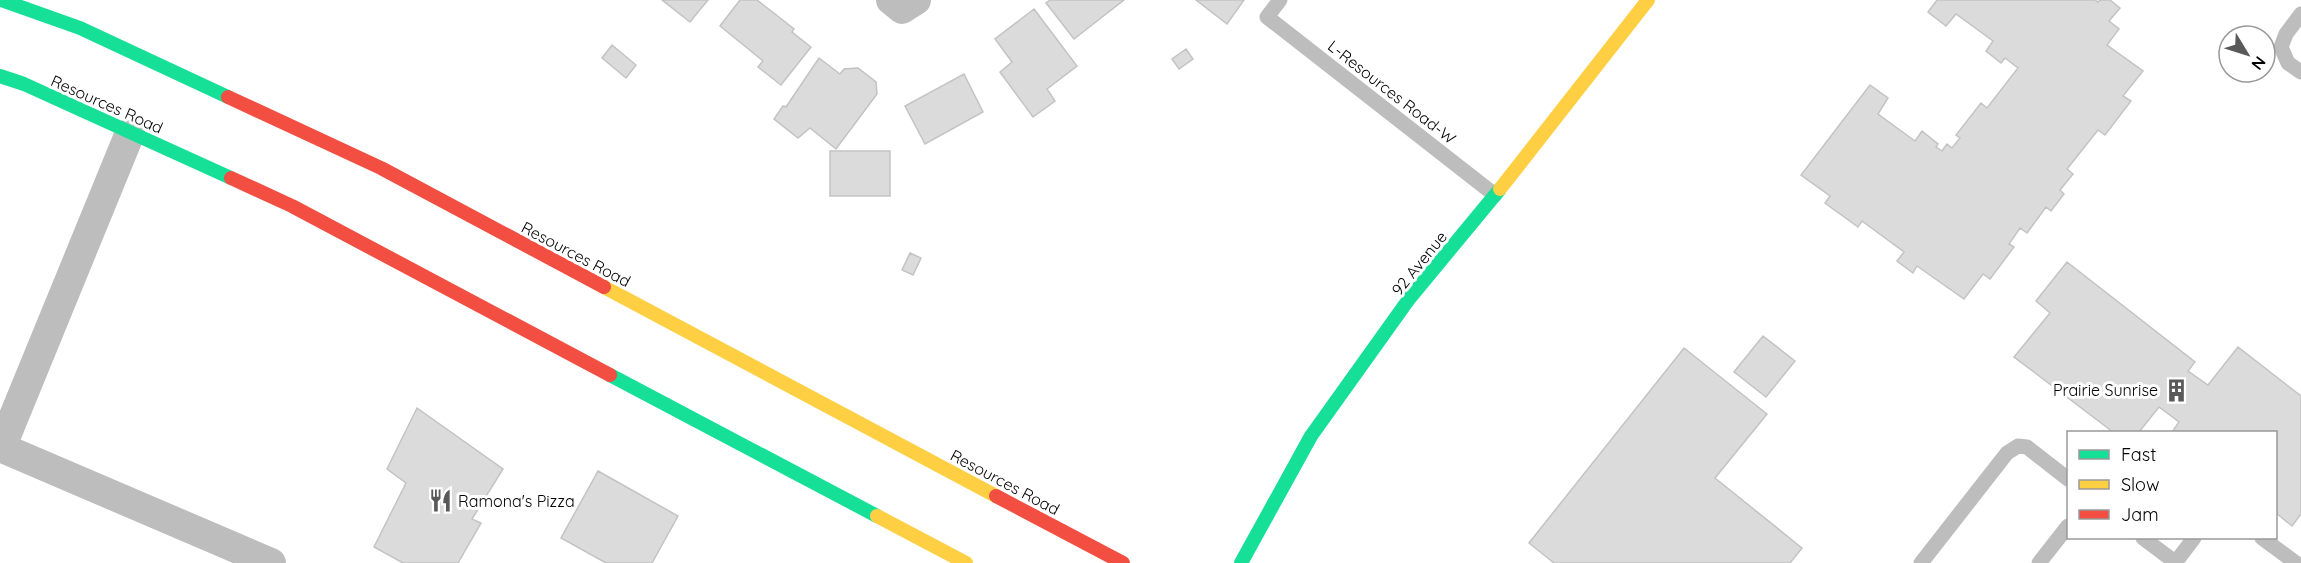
<svg xmlns="http://www.w3.org/2000/svg" width="2301" height="563" font-family="Quicksand,sans-serif">
  <rect width="100%" height="100%" fill="#fff"/>
  <path fill="#dbdbdb" stroke="#c3c3c3" stroke-width="1.5" d="M 662,0 L 708,0 L 690,22 Z
    M 740,0 L 757,0 L 794,29 L 792,32 L 811,47 L 781,85 L 758,67 L 763,61 L 720,26 Z
    M 1050,0 L 1124,0 L 1074,39 L 1046,3 Z
    M 1196,0 L 1244,0 L 1227,24 Z
    M 1937,0 L 2095,0 L 2098,2 L 2100,0 L 2110,0 L 2120,8 L 2109,21 L 2119,29 L 2107,45 L 2143,71 L 2123,96 L 2131,101 L 2105,135 L 2098,130 L 2067,169 L 2073,174 L 2060,190 L 2064,194 L 2051,211 L 2046,207 L 2027,233 L 2020,228 L 2009,244 L 2014,247 L 1990,279 L 1983,274 L 1964,299 L 1917,266 L 1913,273 L 1897,261 L 1904,252 L 1862,221 L 1858,227 L 1825,203 L 1830,196 L 1801,175 L 1870,85 L 1888,98 L 1878,114 L 1915,141 L 1922,131 L 1938,144 L 1936,147 L 1942,151 L 1947,144 L 1952,148 L 1960,138 L 1956,135 L 1981,103 L 1987,108 L 2018,68 L 2005,58 L 2001,63 L 1986,51 L 1993,41 L 1956,14 L 1946,26 L 1928,12 Z
    M 1034,9 L 1077,66 L 1047,89 L 1055,101 L 1033,117 L 1000,72 L 1012,62 L 995,39 Z
    M 612,45 L 636,65 L 626,78 L 602,58 Z
    M 1186,49 L 1193,59 L 1179,69 L 1172,59 Z
    M 819,58 L 840,74 L 844,69 L 858,68 L 876,82 L 877,94 L 836,149 L 810,128 L 798,138 L 774,119 L 783,106 L 786,107 Z
    M 964,74 L 983,112 L 925,144 L 905,106 Z
    M 830,151 L 890,151 L 890,196 L 830,196 Z
    M 910,253 L 921,258 L 913,275 L 902,270 Z
    M 2067,262 L 2195,362 L 2188,371 L 2208,385 L 2238,347 L 2301,396 L 2301,514 L 2292,526 L 2276,513 L 2276,432 L 2172,432 L 2179,422 L 2159,407 L 2139,432 L 2113,432 L 2014,357 L 2050,313 L 2036,301 Z
    M 1763,336 L 1795,361 L 1766,397 L 1734,372 Z
    M 1684,348 L 1767,414 L 1715,478 L 1802,548 L 1790,563 L 1554,563 L 1529,543 Z
    M 417,408 L 503,469 L 472,519 L 481,523 L 458,563 L 403,563 L 374,547 L 406,483 L 387,469 Z
    M 598,471 L 678,516 L 652,563 L 606,563 L 561,538 Z"/>
  <g fill="none" stroke-linecap="round" stroke-linejoin="round">
    <path stroke="#bdbdbd" stroke-width="15" d="M 1280,0 L 1267,17 L 1495,195
      M 2301,14 L 2286,34 L 2281,47 L 2288,63 L 2301,72
      M 2143,538 L 2175,562
      M 2262,538 L 2296,563
      M 1921,563 L 2007,453 L 2018,446 L 2027,447 L 2068,479
      M 2039,563 L 2068,526
      M 2175,563 L 2194,538"/>
    <path stroke="#bdbdbd" stroke-width="30" d="M 891,0 L 902,9 L 916,0
      M 0,447 L 271,563
      M 1,448 L 130,133"/>
    <path stroke="#16e098" stroke-width="14" d="M 1,0 L 80,28 L 228,97
      M 0,76 L 24,84 L 231,178
      M 610,375 L 877,516
      M 1241,563 L 1311,436 L 1409,299 L 1500,189"/>
    <path stroke="#ffcf43" stroke-width="14" d="M 1500,189 L 1648,0
      M 604,287 L 996,496
      M 877,516 L 966,563"/>
    <path stroke="#f24e42" stroke-width="14" d="M 228,97 L 381,168 L 604,287
      M 231,178 L 292,206 L 610,375
      M 996,496 L 1123,563"/>
  </g>
  <defs>
    <symbol id="building-bare" viewBox="-9 -9 18 18"><path d="M-4-6H4V6H1V3H-1V6H-4ZM-2.5-4.3h1.7v1.8h-1.7ZM.8-4.3h1.7v1.8H.8ZM-2.5-1h1.7V.8h-1.7ZM.8-1h1.7V.8H.8Z" fill="#595959" stroke="#fff" stroke-width="2.5" paint-order="stroke"/></symbol>
    <symbol id="restaurant-bare" viewBox="-9 -9 18 18"><path d="M-5-6h1v4h1v-4h1v4h1v-4h1v5L-1.5 .5V6h-2V.5L-5-1ZM5-6V6H3V1.5H1.5Q1.5-4 5-6Z" fill="#595959" stroke="#fff" stroke-width="2.5" paint-order="stroke"/></symbol>
  </defs>
  <g fill-rule="evenodd">
    <use href="#building-bare" x="2160" y="374" width="33" height="33"/>
    <use href="#restaurant-bare" x="424" y="484" width="33" height="33"/>
  </g>
  <g text-anchor="middle" dominant-baseline="central" stroke-width="6" stroke-linejoin="round" paint-order="stroke">
    <g font-size="16" fill="#000" stroke="#fff">
      <text transform="translate(1392 92) rotate(38)">L-Resources Road-W</text>
      <text transform="translate(107 104) rotate(24)">Resources Road</text>
      <text transform="translate(576 254) rotate(28)">Resources Road</text>
      <text transform="translate(1419 263) rotate(-51)">92 Avenue</text>
      <text transform="translate(1005 482) rotate(28)">Resources Road</text>
    </g>
    <g font-size="16" fill="#000" stroke="#fff" text-anchor="end">
      <text x="2158" y="390">Prairie Sunrise</text>
      <text x="458" y="501" text-anchor="start">Ramona's Pizza</text>
    </g>
  </g>
  <rect x="2067" y="431" width="210" height="108" fill="#ffffff" stroke="#999999" stroke-width="1.5"/>
  <rect x="2079" y="450" width="30" height="9" fill="#16e098" stroke="#999999" stroke-width="1.5"/>
  <text x="2121" y="461" font-size="18" fill="#000000">Fast</text>
  <rect x="2079" y="480" width="30" height="9" fill="#ffcf43" stroke="#999999" stroke-width="1.5"/>
  <text x="2121" y="491" font-size="18" fill="#000000">Slow</text>
  <rect x="2079" y="510" width="30" height="9" fill="#f24e42" stroke="#999999" stroke-width="1.5"/>
  <text x="2121" y="521" font-size="18" fill="#000000">Jam</text>
  <g transform="translate(2247 54) rotate(128)"><circle r="28" fill="#ffffff" stroke="#999999" stroke-width="1.5"/>
  <path d="M0-4.5L10 22L0 15L-10 22Z" fill="#595959"/>
  <text y="-9" font-size="16" font-weight="bold" text-anchor="middle" fill="#000000">N</text>
  </g>
</svg>
